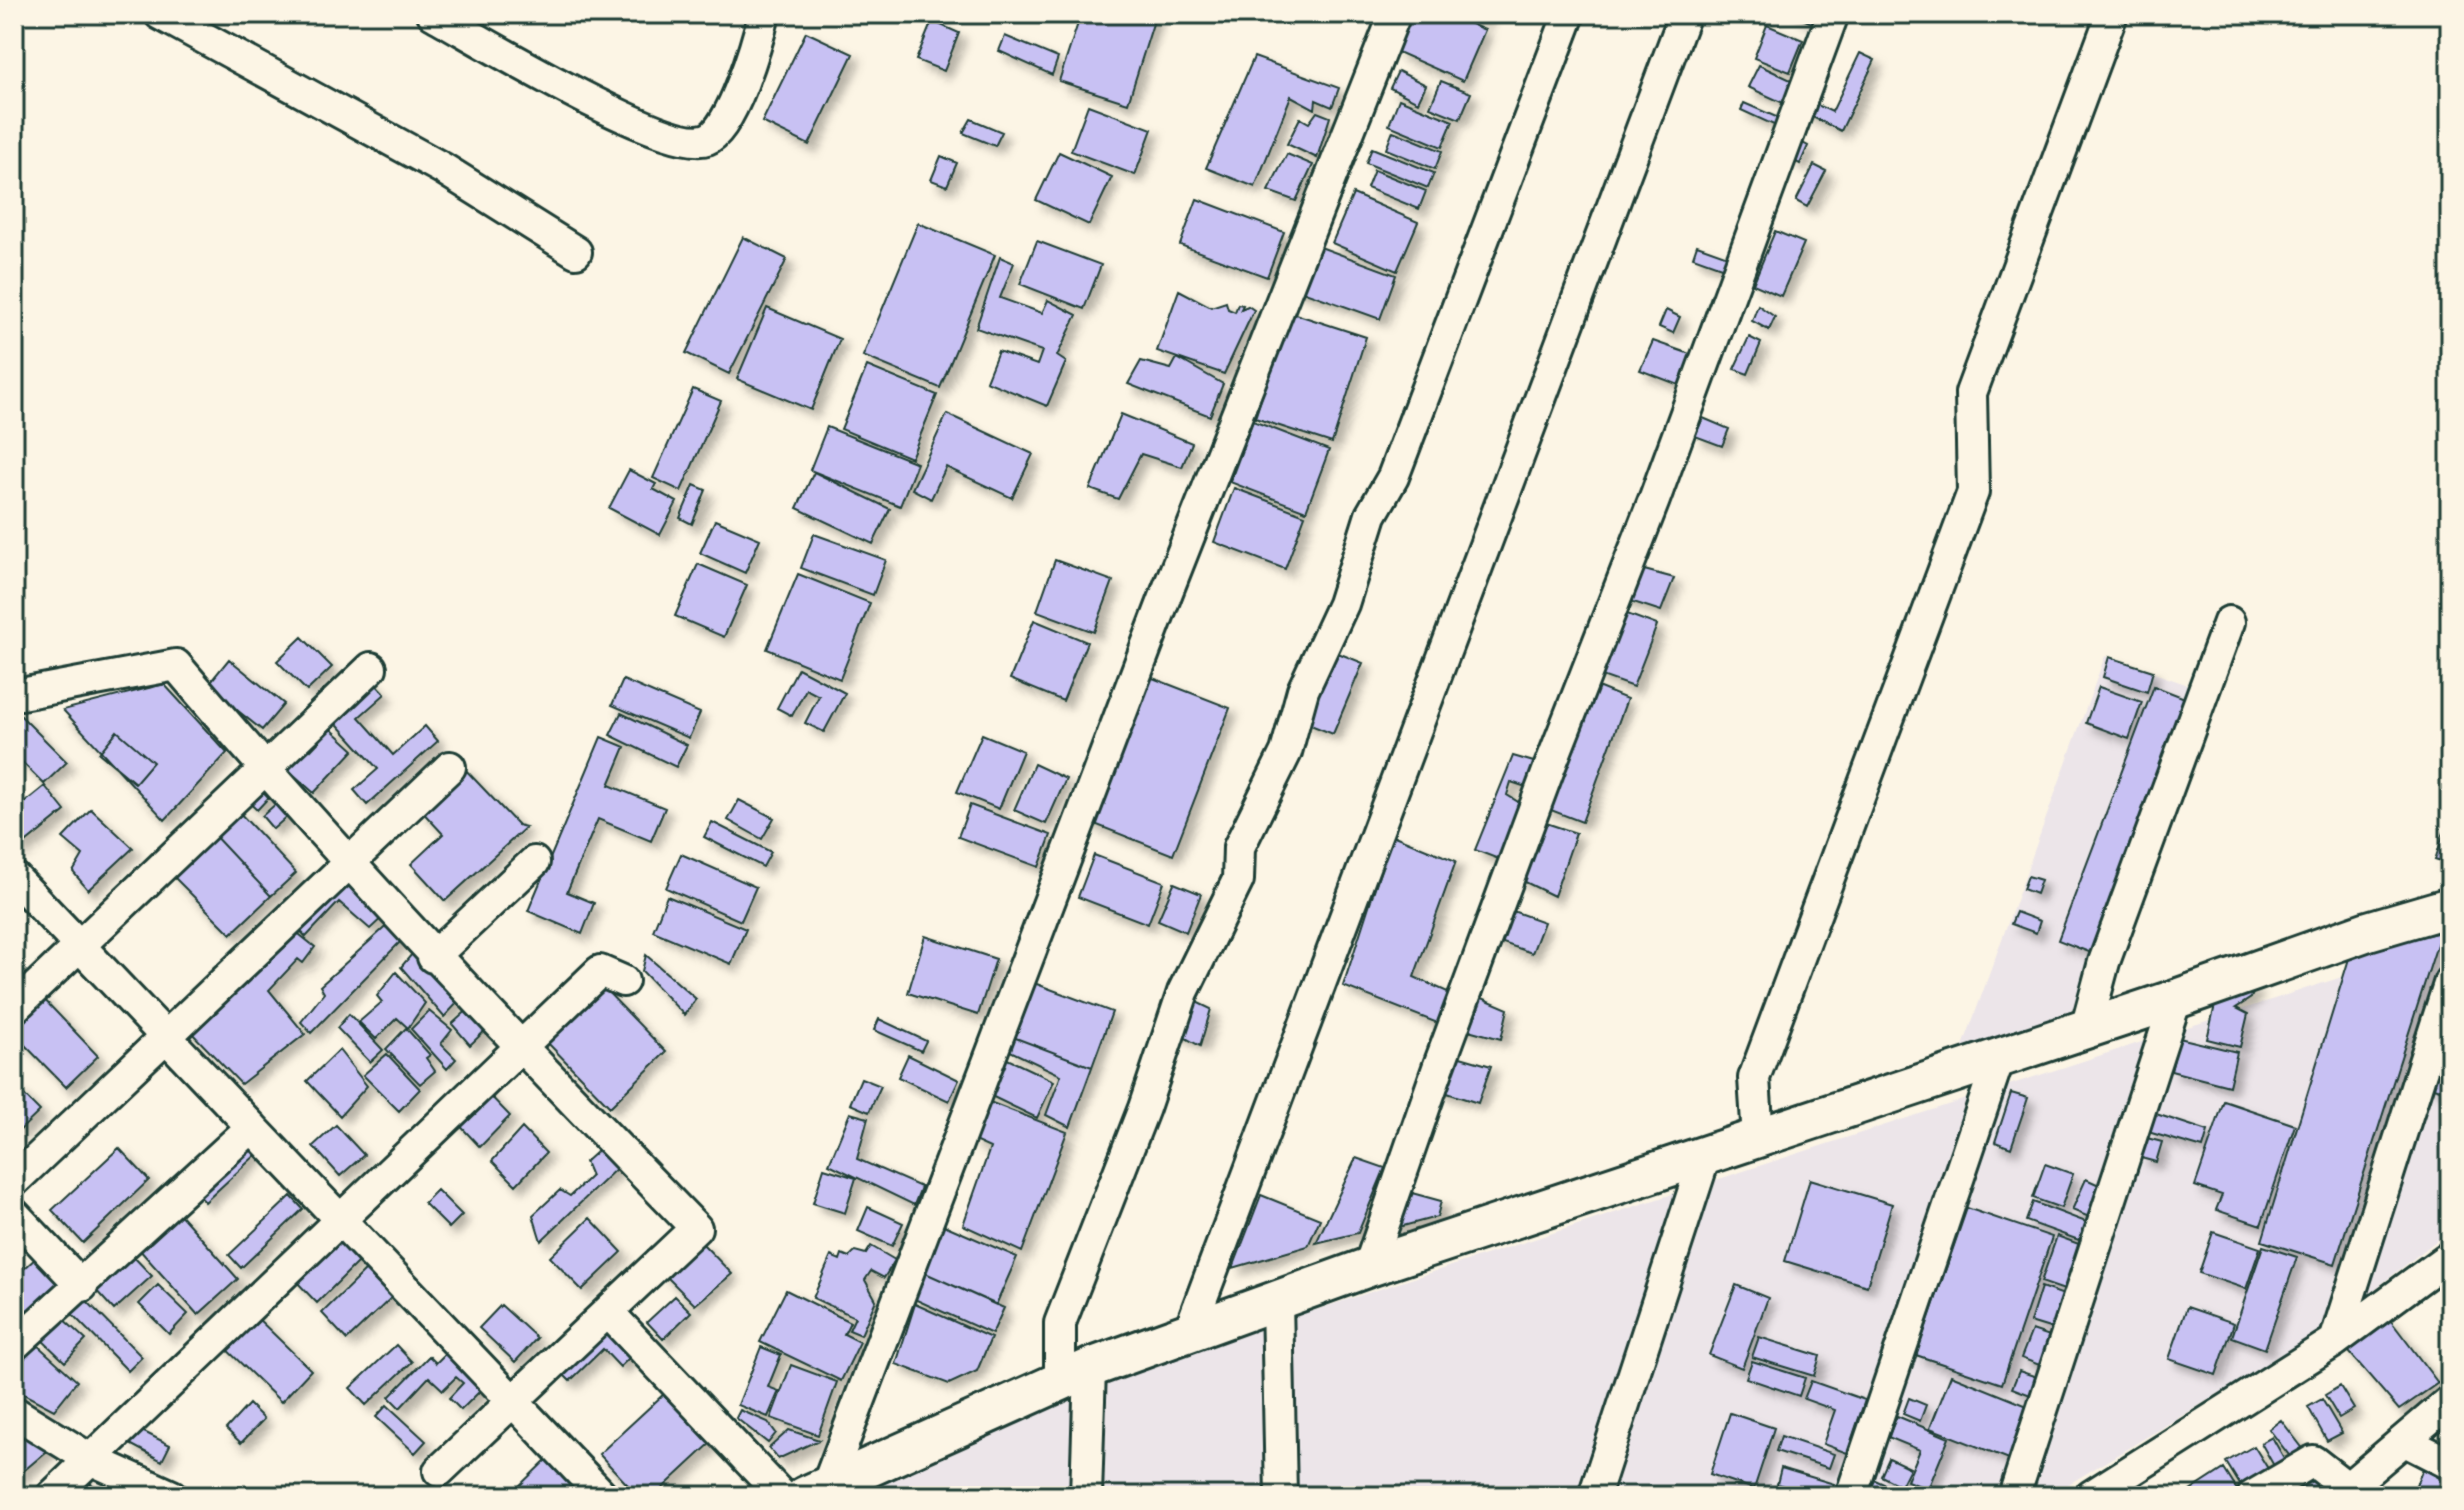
<svg xmlns="http://www.w3.org/2000/svg" width="2464" height="1510" font-family="Sriracha,sans-serif">
  <defs>
    <filter id="shadow"><feDropShadow dx="7" dy="7" stdDeviation="4" flood-color="#0004"/></filter>
  </defs>
  <rect width="100%" height="100%" fill="#fcf5e5"/>
  <filter id="ink" filterUnits="userSpaceOnUse"><feTurbulence type="fractalNoise" baseFrequency=".0125" numOctaves="2"/><feDisplacementMap in="SourceGraphic" scale="16" xChannelSelector="R" yChannelSelector="G"/><feConvolveMatrix kernelMatrix="1 2 1 2 8 2 1 2 1" color-interpolation-filters="sRGB"/></filter>
  <g filter="url(#ink)">
    <path fill="#ece5e9" d="M 2105,656 L 2217,695 L 2105,1003 L 1962,1049 Z
      M 2450,942 L 2450,1230 L 2319,1333 L 2049,1496 L 830,1496 L 999,1423 L 1306,1313 Z"/>
    <path fill="#c8c1f3" stroke="#1f3d34" stroke-width="2" filter="url(#shadow)" d="M 1081,14 L 1156,14 L 1128,103 L 1059,81 Z
      M 1411,14 L 1448,14 L 1485,30 L 1463,81 L 1395,51 Z
      M 1467,14 L 1488,14 L 1485,21 Z
      M 1791,14 L 1820,14 L 1814,24 Z
      M 932,21 L 959,33 L 944,71 L 916,60 Z
      M 1767,25 L 1803,40 L 1790,72 L 1754,58 Z
      M 806,32 L 853,54 L 809,145 L 762,122 Z
      M 1005,36 L 1058,58 L 1052,75 L 999,51 Z
      M 1860,53 L 1875,60 L 1841,131 L 1802,112 L 1807,100 L 1832,112 Z
      M 1254,57 L 1339,88 L 1332,107 L 1316,100 L 1315,109 L 1291,96 L 1255,187 L 1206,168 Z
      M 1759,65 L 1793,81 L 1783,103 L 1748,87 Z
      M 1398,71 L 1426,85 L 1418,102 L 1390,88 Z
      M 1441,81 L 1471,93 L 1460,119 L 1430,107 Z
      M 1399,99 L 1453,121 L 1442,147 L 1389,125 Z
      M 1744,103 L 1781,119 L 1778,127 L 1741,110 Z
      M 1088,105 L 1152,129 L 1135,175 L 1071,151 Z
      M 1317,112 L 1330,117 L 1317,158 L 1287,144 L 1300,118 L 1309,123 Z
      M 971,119 L 1002,132 L 995,146 L 963,133 Z
      M 1393,131 L 1442,151 L 1435,169 L 1386,149 Z
      M 1799,141 L 1808,146 L 1800,164 L 1791,159 Z
      M 1372,148 L 1434,173 L 1428,188 L 1366,163 Z
      M 1059,152 L 1112,177 L 1089,225 L 1036,200 Z
      M 1287,154 L 1313,165 L 1296,201 L 1268,191 Z
      M 941,156 L 957,163 L 947,186 L 931,180 Z
      M 1814,165 L 1826,171 L 1807,207 L 1796,201 Z
      M 1374,170 L 1426,191 L 1419,209 L 1367,188 Z
      M 1353,194 L 1418,222 L 1397,271 L 1332,243 Z
      M 1197,199 L 1284,232 L 1267,277 L 1180,245 Z
      M 918,223 L 995,255 L 940,388 L 863,356 Z
      M 1775,231 L 1804,243 L 1781,296 L 1753,284 Z
      M 743,237 L 787,259 L 729,374 L 686,353 Z
      M 1037,241 L 1101,265 L 1084,309 L 1020,284 Z
      M 1304,241 L 1396,275 L 1380,319 L 1288,286 Z
      M 1697,245 L 1728,256 L 1724,268 L 1693,257 Z
      M 1000,257 L 1014,263 L 1000,298 L 1042,313 L 1048,300 L 1077,315 L 1057,356 L 1066,362 L 1047,406 L 986,381 L 998,351 L 1037,365 L 1042,351 L 976,328 Z
      M 1179,290 L 1211,307 L 1226,302 L 1228,309 L 1235,312 L 1238,304 L 1243,305 L 1241,309 L 1248,306 L 1254,310 L 1224,374 L 1157,351 Z
      M 1758,305 L 1775,317 L 1769,330 L 1752,321 Z
      M 767,308 L 840,339 L 811,410 L 737,379 Z
      M 1666,310 L 1680,317 L 1673,333 L 1659,327 Z
      M 1289,312 L 1366,337 L 1332,443 L 1255,418 Z
      M 1749,337 L 1761,343 L 1748,374 L 1734,369 Z
      M 1653,341 L 1693,355 L 1679,385 L 1640,370 Z
      M 1177,358 L 1223,384 L 1210,416 L 1128,384 L 1141,361 L 1171,369 Z
      M 867,366 L 937,395 L 911,458 L 841,429 Z
      M 693,389 L 721,401 L 681,491 L 653,478 Z
      M 947,414 L 1033,454 L 1012,498 L 946,467 L 931,499 L 912,489 Z
      M 1121,414 L 1192,443 L 1182,467 L 1141,454 L 1118,499 L 1090,489 Z
      M 1703,418 L 1729,429 L 1722,446 L 1695,436 Z
      M 1253,421 L 1329,450 L 1306,511 L 1230,482 Z
      M 827,427 L 917,463 L 900,506 L 810,470 Z
      M 629,470 L 656,484 L 653,489 L 677,502 L 660,535 L 609,508 Z
      M 814,472 L 890,509 L 873,544 L 797,508 Z
      M 694,485 L 706,490 L 692,524 L 680,518 Z
      M 1234,488 L 1305,515 L 1285,569 L 1214,542 Z
      M 715,520 L 760,539 L 745,573 L 700,553 Z
      M 814,534 L 886,560 L 873,595 L 801,568 Z
      M 1055,560 L 1113,581 L 1094,632 L 1037,611 Z
      M 698,564 L 747,585 L 724,637 L 675,616 Z
      M 1633,567 L 1674,578 L 1661,611 L 1621,598 Z
      M 798,574 L 870,603 L 840,679 L 767,649 Z
      M 1619,611 L 1657,625 L 1633,687 L 1596,674 Z
      M 1034,620 L 1087,642 L 1063,701 L 1010,679 Z
      M 302,637 L 332,667 L 307,691 L 277,661 Z
      M 1333,651 L 1363,663 L 1333,734 L 1303,722 Z
      M 2109,657 L 2153,671 L 2147,692 L 2103,677 Z
      M 229,659 L 284,704 L 262,730 L 207,686 Z
      M 798,668 L 845,693 L 824,732 L 805,723 L 819,696 L 806,689 L 792,716 L 777,708 Z
      M 1145,675 L 1230,708 L 1173,855 L 1087,821 Z
      M 370,678 L 385,694 L 359,717 L 393,755 L 425,726 L 438,741 L 367,805 L 354,790 L 378,769 L 329,715 Z
      M 623,680 L 700,713 L 689,738 L 612,705 Z
      M 164,684 L 227,753 L 165,820 L 63,710 Z
      M 1590,684 L 1627,699 L 1582,822 L 1543,807 Z
      M 2154,686 L 2190,700 L 2094,954 L 2058,940 Z
      M 2099,687 L 2142,702 L 2129,739 L 2086,723 Z
      M 14,709 L 67,762 L 44,784 L 14,754 Z
      M 621,713 L 687,745 L 676,767 L 610,735 Z
      M 331,729 L 354,750 L 314,793 L 282,764 L 302,742 L 311,750 Z
      M 117,731 L 153,762 L 135,783 L 99,753 Z
      M 982,734 L 1023,751 L 999,809 L 957,792 Z
      M 601,737 L 625,747 L 609,785 L 665,808 L 651,841 L 598,819 L 567,892 L 594,903 L 582,934 L 528,911 Z
      M 1513,756 L 1544,765 L 1539,779 L 1528,778 L 1526,787 L 1511,782 L 1507,795 L 1528,808 L 1509,863 L 1475,850 Z
      M 1034,764 L 1066,779 L 1046,824 L 1014,810 Z
      M 462,766 L 518,825 L 526,827 L 445,901 L 411,864 L 443,834 L 418,807 Z
      M 256,783 L 270,796 L 257,810 L 243,797 Z
      M 45,786 L 65,811 L 17,850 L 14,811 Z
      M 739,800 L 774,818 L 762,839 L 728,820 Z
      M 278,802 L 289,815 L 273,829 L 262,816 Z
      M 970,805 L 1051,835 L 1039,867 L 958,837 Z
      M 91,809 L 133,848 L 88,890 L 73,872 L 83,855 L 63,838 Z
      M 237,810 L 296,873 L 271,896 L 212,833 Z
      M 712,822 L 771,852 L 763,867 L 704,837 Z
      M 1543,822 L 1576,833 L 1554,896 L 1517,878 Z
      M 2444,832 L 2450,833 L 2450,865 L 2435,860 Z
      M 212,833 L 271,896 L 231,934 L 170,873 Z
      M 1392,835 L 1456,861 L 1414,977 L 1450,993 L 1440,1024 L 1343,986 Z
      M 681,854 L 756,887 L 741,921 L 666,888 Z
      M 1094,855 L 1164,882 L 1148,924 L 1078,897 Z
      M 347,871 L 386,914 L 370,929 L 339,902 L 306,937 L 294,924 Z
      M 2028,876 L 2041,880 L 2036,894 L 2023,889 Z
      M 1174,883 L 1201,894 L 1186,932 L 1158,920 Z
      M 667,896 L 746,929 L 731,964 L 653,931 Z
      M 1507,909 L 1544,922 L 1532,953 L 1494,940 Z
      M 2016,912 L 2040,921 L 2036,933 L 2011,924 Z
      M 392,921 L 405,937 L 311,1033 L 301,1022 L 324,993 L 320,986 Z
      M 290,927 L 315,947 L 303,963 L 298,959 L 269,990 L 305,1034 L 241,1084 L 186,1027 Z
      M 2441,932 L 2335,1264 L 2262,1241 L 2351,952 Z
      M 925,936 L 996,959 L 978,1015 L 908,993 Z
      M 417,948 L 462,998 L 444,1017 L 401,967 Z
      M 646,955 L 696,999 L 684,1015 L 642,971 Z
      M 396,972 L 425,1003 L 408,1028 L 397,1018 L 376,1039 L 359,1022 L 382,1002 L 377,996 Z
      M 599,983 L 666,1052 L 610,1107 L 543,1038 Z
      M 1034,983 L 1112,1012 L 1092,1067 L 1013,1037 Z
      M 2256,986 L 2251,998 L 2236,1008 L 2248,1014 L 2240,1047 L 2207,1039 L 2219,988 Z
      M 1473,994 L 1508,1009 L 1501,1039 L 1461,1028 Z
      M 40,995 L 98,1056 L 66,1087 L 14,1034 L 14,1020 Z
      M 1188,998 L 1211,1009 L 1200,1046 L 1177,1033 Z
      M 472,1006 L 490,1026 L 470,1045 L 452,1024 Z
      M 429,1011 L 452,1030 L 441,1044 L 456,1059 L 447,1069 L 411,1029 Z
      M 349,1014 L 383,1050 L 370,1062 L 337,1028 Z
      M 879,1019 L 926,1041 L 921,1051 L 874,1030 Z
      M 406,1028 L 430,1055 L 426,1058 L 435,1071 L 420,1084 L 386,1049 Z
      M 1013,1037 L 1092,1067 L 1070,1127 L 1046,1115 L 1061,1075 L 1008,1050 Z
      M 2179,1038 L 2237,1052 L 2229,1086 L 2171,1071 Z
      M 339,1050 L 367,1086 L 340,1116 L 307,1081 Z
      M 387,1054 L 420,1089 L 399,1111 L 363,1075 Z
      M 1450,1054 L 1491,1066 L 1478,1103 L 1438,1090 Z
      M 908,1055 L 959,1080 L 949,1101 L 898,1077 Z
      M 2438,1055 L 2450,1058 L 2450,1092 L 2430,1086 Z
      M 1001,1056 L 1054,1081 L 1037,1118 L 983,1092 Z
      M 861,1078 L 881,1086 L 869,1112 L 850,1104 Z
      M 16,1087 L 40,1111 L 14,1136 L 14,1090 Z
      M 483,1088 L 510,1116 L 480,1147 L 452,1117 Z
      M 2011,1093 L 2028,1098 L 2011,1148 L 1995,1142 Z
      M 987,1101 L 1067,1132 L 1022,1252 L 963,1225 L 990,1148 L 972,1140 Z
      M 2224,1101 L 2295,1125 L 2261,1225 L 2216,1210 L 2222,1195 L 2195,1186 Z
      M 850,1113 L 868,1118 L 857,1159 L 921,1187 L 914,1205 L 829,1164 Z
      M 2153,1113 L 2208,1131 L 2203,1148 L 2148,1132 Z
      M 336,1125 L 364,1155 L 340,1176 L 313,1146 Z
      M 522,1128 L 546,1153 L 516,1185 L 492,1161 Z
      M 2147,1138 L 2162,1142 L 2156,1162 L 2141,1158 Z
      M 249,1143 L 258,1153 L 205,1202 L 195,1191 Z
      M 605,1144 L 623,1162 L 541,1241 L 533,1215 L 560,1190 L 570,1196 L 591,1176 L 585,1162 Z
      M 119,1148 L 149,1180 L 83,1243 L 52,1210 Z
      M 1356,1158 L 1385,1168 L 1358,1233 L 1316,1243 Z
      M 2045,1164 L 2073,1174 L 2061,1208 L 2033,1198 Z
      M 824,1168 L 856,1178 L 845,1213 L 813,1203 Z
      M 1810,1179 L 1892,1204 L 1867,1286 L 1785,1261 Z
      M 2086,1179 L 2108,1189 L 2094,1219 L 2072,1210 Z
      M 437,1190 L 462,1215 L 449,1228 L 424,1203 Z
      M 1401,1190 L 1441,1201 L 1437,1217 L 1388,1230 Z
      M 1261,1195 L 1320,1219 L 1308,1246 L 1233,1268 Z
      M 291,1196 L 303,1209 L 241,1268 L 229,1255 Z
      M 2033,1202 L 2094,1225 L 2087,1243 L 2026,1221 Z
      M 868,1207 L 903,1223 L 892,1246 L 858,1231 Z
      M 1967,1208 L 2052,1237 L 2002,1384 L 1916,1355 Z
      M 178,1212 L 238,1279 L 198,1315 L 138,1248 Z
      M 590,1218 L 622,1252 L 582,1290 L 550,1257 Z
      M 944,1225 L 1017,1257 L 996,1305 L 923,1272 Z
      M 2213,1232 L 2260,1248 L 2246,1289 L 2199,1273 Z
      M 341,1233 L 364,1256 L 317,1303 L 294,1279 Z
      M 2057,1236 L 2087,1247 L 2070,1292 L 2041,1282 Z
      M 700,1241 L 732,1274 L 695,1305 L 660,1270 Z
      M 871,1246 L 895,1260 L 884,1278 L 871,1271 L 865,1280 L 876,1300 L 861,1335 L 849,1330 L 855,1317 L 813,1298 L 831,1256 L 840,1260 L 842,1254 L 849,1257 L 855,1251 L 866,1254 Z
      M 2263,1246 L 2297,1257 L 2265,1349 L 2232,1337 Z
      M 131,1254 L 152,1276 L 114,1310 L 94,1288 Z
      M 14,1255 L 25,1268 L 37,1257 L 62,1284 L 14,1327 Z
      M 367,1269 L 393,1296 L 347,1340 L 322,1313 Z
      M 923,1272 L 1004,1308 L 992,1334 L 912,1298 Z
      M 158,1285 L 188,1314 L 169,1334 L 139,1304 Z
      M 1736,1285 L 1768,1298 L 1742,1368 L 1709,1355 Z
      M 2041,1287 L 2067,1296 L 2056,1330 L 2030,1322 Z
      M 786,1290 L 850,1322 L 844,1334 L 860,1342 L 841,1381 L 760,1342 Z
      M 81,1295 L 142,1357 L 128,1371 L 67,1309 Z
      M 675,1296 L 691,1312 L 663,1339 L 647,1322 Z
      M 915,1304 L 991,1338 L 977,1371 L 949,1384 L 896,1364 Z
      M 501,1305 L 537,1338 L 515,1362 L 479,1328 Z
      M 2187,1307 L 2234,1323 L 2216,1375 L 2169,1359 Z
      M 252,1313 L 311,1370 L 281,1402 L 221,1344 Z
      M 60,1316 L 86,1340 L 65,1362 L 40,1338 Z
      M 2388,1317 L 2438,1383 L 2399,1410 L 2343,1345 Z
      M 608,1325 L 635,1352 L 620,1367 L 603,1349 L 570,1381 L 560,1371 Z
      M 2032,1330 L 2053,1337 L 2042,1366 L 2021,1358 Z
      M 1759,1337 L 1820,1356 L 1814,1376 L 1752,1357 Z
      M 35,1343 L 77,1381 L 54,1410 L 14,1389 L 14,1364 Z
      M 396,1345 L 412,1362 L 366,1405 L 350,1388 Z
      M 761,1347 L 781,1355 L 768,1387 L 779,1391 L 768,1417 L 738,1405 Z
      M 448,1351 L 485,1386 L 461,1410 L 449,1398 L 463,1383 L 456,1377 L 443,1390 L 429,1377 L 400,1408 L 389,1397 L 429,1356 L 436,1363 Z
      M 1752,1361 L 1805,1378 L 1799,1396 L 1746,1378 Z
      M 791,1365 L 837,1382 L 818,1435 L 771,1418 Z
      M 2019,1371 L 2040,1378 L 2033,1396 L 2012,1388 Z
      M 1951,1375 L 2030,1407 L 2009,1459 L 1930,1428 Z
      M 1811,1381 L 1865,1400 L 1847,1453 L 1823,1444 L 1835,1410 L 1804,1399 Z
      M 2340,1386 L 2354,1409 L 2339,1418 L 2325,1395 Z
      M 666,1392 L 712,1442 L 654,1496 L 638,1496 L 599,1454 Z
      M 1909,1398 L 1926,1405 L 1920,1421 L 1903,1414 Z
      M 2322,1399 L 2342,1433 L 2327,1441 L 2308,1407 Z
      M 249,1404 L 264,1419 L 241,1443 L 226,1429 Z
      M 387,1405 L 426,1441 L 415,1453 L 376,1417 Z
      M 740,1410 L 768,1422 L 776,1433 L 768,1443 L 736,1418 Z
      M 1730,1413 L 1774,1428 L 1754,1489 L 1710,1474 Z
      M 1897,1416 L 1949,1438 L 1928,1489 L 1907,1481 L 1920,1450 L 1888,1437 Z
      M 2281,1420 L 2304,1450 L 2292,1459 L 2269,1429 Z
      M 14,1427 L 53,1446 L 14,1479 Z
      M 136,1428 L 170,1445 L 162,1461 L 128,1443 Z
      M 789,1430 L 819,1440 L 778,1459 L 769,1448 Z
      M 1781,1436 L 1834,1454 L 1829,1468 L 1776,1451 Z
      M 2272,1437 L 2289,1467 L 2278,1473 L 2261,1443 Z
      M 2254,1446 L 2270,1472 L 2242,1488 L 2226,1462 Z
      M 549,1457 L 587,1496 L 521,1496 L 515,1490 Z
      M 1889,1458 L 1910,1468 L 1901,1486 L 1881,1476 Z
      M 2311,1465 L 2325,1475 L 2307,1496 L 2295,1487 Z
      M 1781,1468 L 1834,1484 L 1831,1496 L 1816,1496 L 1777,1484 Z
      M 2224,1469 L 2239,1493 L 2189,1496 L 2187,1493 Z
      M 2423,1469 L 2450,1483 L 2450,1496 L 2411,1496 Z
      M 81,1474 L 99,1491 L 94,1496 L 61,1496 Z
      M 1875,1480 L 1899,1491 L 1897,1496 L 1868,1496 Z
      M 283,1487 L 302,1496 L 279,1496 Z"/>
    <g fill="none" stroke-linecap="round" stroke-linejoin="round">
      <defs>
        <path id="minor" d="M 160,14 L 442,168 L 576,252
          M 433,14 C 477,38 667,154 707,139 C 732,130 758,40 764,14
          M 14,692 L 21,694 L 176,665 C 341,860 518,1045 696,1228 L 439,1471
          M 14,877 L 603,1496
          M 433,957 L 534,862
          M 14,1008 L 371,668
          M 2086,1029 L 2104,962 L 2229,622
          M 1758,1138 L 1754,1078 L 1973,492 L 1971,393 L 2112,14
          M 14,1181 L 450,767
          M 14,1214 L 82,1286
          M 1369,1267 L 1438,1068 L 1550,766 L 1654,500 L 1833,14
          M 1277,1301 L 1281,1496
          M 608,1312 L 782,1496
          M 1189,1332 L 1685,14
          M 2335,1341 L 2450,981
          M 14,1345 L 252,1127
          M 1060,1382 L 1060,1323 L 1144,1108 L 1183,992 L 1238,880 L 1239,847 L 1286,752 L 1303,690 L 1343,604 L 1371,515 L 1393,477 L 1569,14
          M 14,1412 L 90,1459 L 172,1496
          M 2405,1441 L 2450,1464
          M 827,1486 L 1167,592 L 1395,14
          M 52,1496 L 600,971 L 623,981
          M 1086,1496 L 1090,1368
          M 1594,1496 L 1705,1156
          M 1851,1496 L 1999,1058
          M 2014,1496 L 2176,999
          M 2091,1496 L 2335,1341 L 2445,1260 L 2450,1262
          M 2253,1496 L 2313,1461 L 2358,1496
          M 2359,1496 L 2357,1480 L 2450,1401"/>
        <path id="major" d="M 805,1496 L 1090,1368 L 1369,1267 L 2176,999 L 2368,931 L 2450,907"/>
      </defs>
      <use href="#minor" stroke="#1f3d34" stroke-width="36"/>
      <use href="#major" stroke="#1f3d34" stroke-width="44"/>
      <use href="#minor" stroke="#fcf5e5" stroke-width="30"/>
      <use href="#major" stroke="#fcf5e5" stroke-width="38"/>
    </g>
  </g>
  <rect width="2464" height="1510" fill="none" stroke="#fcf5e5" stroke-width="48"/>
  <rect x="24" y="24" width="2416" height="1462" fill="none" stroke="#1f3d34" stroke-width="3" filter="url(#ink)"/>
</svg>
